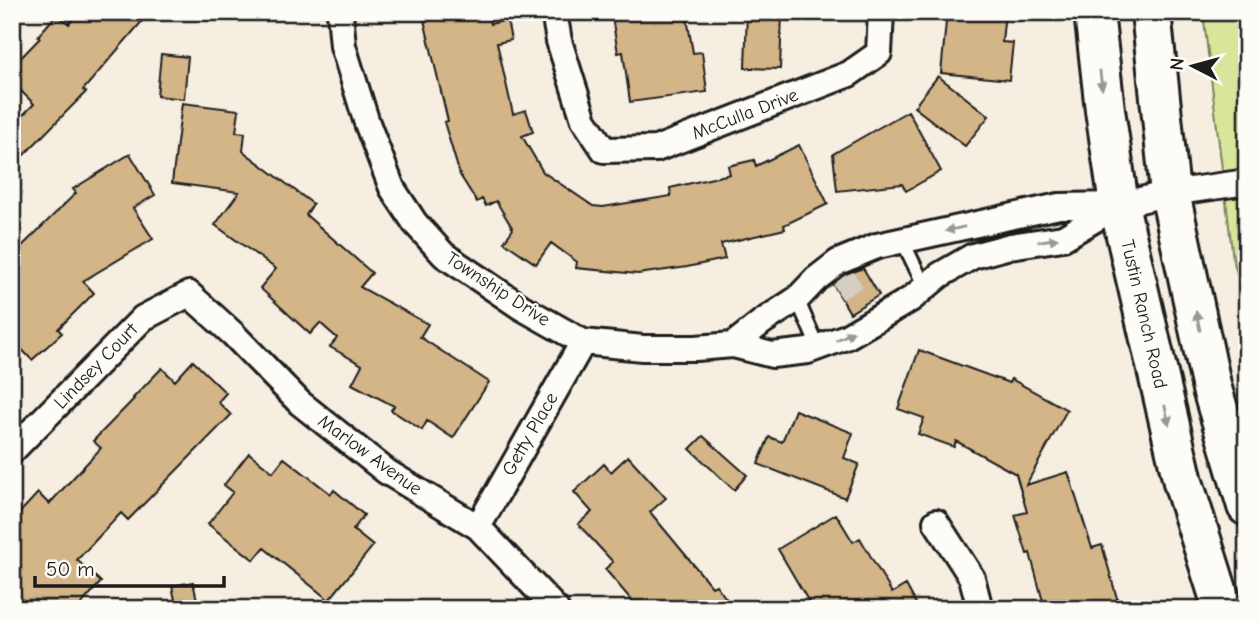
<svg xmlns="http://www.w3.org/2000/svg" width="1259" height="621" font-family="'Comic Neue',sans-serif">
  <rect width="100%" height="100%" fill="#f5eee1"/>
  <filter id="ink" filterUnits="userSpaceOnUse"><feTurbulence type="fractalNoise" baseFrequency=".0143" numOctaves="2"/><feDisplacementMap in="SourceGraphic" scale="14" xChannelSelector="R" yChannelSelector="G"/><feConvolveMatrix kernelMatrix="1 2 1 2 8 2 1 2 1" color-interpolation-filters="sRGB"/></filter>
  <g filter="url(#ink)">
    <path fill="#d7e69a" stroke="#7a815b" stroke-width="2" d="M 1203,12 L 1247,12 L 1247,308 L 1233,259 Z"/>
    <path fill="#d4b588" stroke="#1c1c1c" stroke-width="2" d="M 79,12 L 150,12 L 83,90 L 86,92 L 12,167 L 12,126 L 34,104 L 12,82 L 12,67 L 40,38 L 38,36 L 57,14 L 69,24 Z
      M 460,12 L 487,12 L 490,24 L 507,20 L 511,40 L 497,43 L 513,114 L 526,110 L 533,132 L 522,136 L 543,172 L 593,206 L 603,207 L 671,196 L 670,188 L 730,174 L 728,166 L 754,160 L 756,166 L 799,145 L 828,204 L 784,225 L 785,229 L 721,244 L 725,259 L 687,267 L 638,274 L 576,268 L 577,262 L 551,243 L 536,264 L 504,242 L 513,229 L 496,201 L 486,206 L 482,199 L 477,202 L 460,175 L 444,122 L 448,121 L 424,20 Z
      M 638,12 L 686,12 L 693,53 L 702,52 L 707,92 L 630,102 L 623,52 L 618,53 L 612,17 Z
      M 747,12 L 782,12 L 780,69 L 745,68 Z
      M 947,12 L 1005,12 L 1002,42 L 1013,43 L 1009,80 L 941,73 Z
      M 161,54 L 188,57 L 184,99 L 157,96 Z
      M 938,76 L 989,116 L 965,146 L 914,107 Z
      M 182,103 L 239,110 L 236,132 L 245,133 L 243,151 L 313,204 L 306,215 L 372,273 L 360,287 L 428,324 L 420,337 L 489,382 L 453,438 L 427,421 L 422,430 L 391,410 L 394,406 L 352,384 L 362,365 L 330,347 L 337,338 L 320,323 L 310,334 L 260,288 L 276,269 L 215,225 L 239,192 L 172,183 Z
      M 908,111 L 941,171 L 906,191 L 902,184 L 837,191 L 833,154 Z
      M 130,154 L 155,195 L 133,208 L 153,239 L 83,281 L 94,293 L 58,329 L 62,333 L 32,360 L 12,339 L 12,256 L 76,193 L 73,189 Z
      M 863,268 L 879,295 L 850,313 L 833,284 L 846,275 Z
      M 919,350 L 1009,383 L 1011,379 L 1067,410 L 1026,485 L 1068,472 L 1092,548 L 1102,545 L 1120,609 L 1045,609 L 1030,553 L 1027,554 L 1015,515 L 1027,512 L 1016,474 L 956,441 L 954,447 L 918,434 L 924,418 L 898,409 Z
      M 193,361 L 226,393 L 218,402 L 231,415 L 128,520 L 121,513 L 77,560 L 101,582 L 77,609 L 12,609 L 12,521 L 38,493 L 49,504 L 101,448 L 93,441 L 134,399 L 133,398 L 162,368 L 175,381 Z
      M 795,410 L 853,433 L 844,458 L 859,464 L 845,498 L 758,464 L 769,437 L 782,442 Z
      M 703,436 L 747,475 L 734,490 L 690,449 Z
      M 249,453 L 273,472 L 284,458 L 331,494 L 334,490 L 364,515 L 353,530 L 373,546 L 329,600 L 264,548 L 254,560 L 208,524 L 233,492 L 224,485 Z
      M 628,456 L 666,498 L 650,512 L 712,587 L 716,585 L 734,609 L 639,609 L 605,569 L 613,562 L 578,524 L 592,512 L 574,492 L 604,464 L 611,472 Z
      M 836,514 L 853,542 L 860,538 L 892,593 L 906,585 L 919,609 L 813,609 L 778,549 Z
      M 193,582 L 199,609 L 177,609 L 172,586 Z"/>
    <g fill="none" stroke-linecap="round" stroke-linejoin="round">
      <path stroke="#d4cec3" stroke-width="24" stroke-dasharray="24 12" stroke-linecap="butt" d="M 836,289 L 865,271"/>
      <defs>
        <path id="lane" d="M 902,240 L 925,287
          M 797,299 L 818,347"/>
        <path id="street" d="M 340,12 L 343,46 L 367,123 L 392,188 L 415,223 L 444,255 L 521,307 L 583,342 L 643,348 L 696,348 L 733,345 L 772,355 L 808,351 L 846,337 L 911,299 L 940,275 L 973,256 L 1010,246 L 1063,238 L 1119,205
          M 554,12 L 559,41 L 584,120 L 604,150 L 656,149 L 849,74 L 879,53 L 881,12
          M 733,345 L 762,322 L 797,299 L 816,279 L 838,262 L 877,246 L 1059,206 L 1119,205 L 1170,193 L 1247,182
          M 12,451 L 143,318 L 189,294 L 233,334 L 300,403 L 387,472 L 478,527 L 556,609
          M 936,522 L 972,578 L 980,609
          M 478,527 L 583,342"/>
        <path id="primary" d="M 1094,12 L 1105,110 L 1119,205 L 1183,482 L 1223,609
          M 1151,12 L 1170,193 L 1212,389 L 1247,506"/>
      </defs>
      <use href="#lane" stroke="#1c1c1c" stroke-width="18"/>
      <use href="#street" stroke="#1c1c1c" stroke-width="30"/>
      <use href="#primary" stroke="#1c1c1c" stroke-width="44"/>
      <use href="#lane" stroke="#fdfcf7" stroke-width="12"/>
      <use href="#street" stroke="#fdfcf7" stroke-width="24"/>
      <use href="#primary" stroke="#fdfcf7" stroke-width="38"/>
    </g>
    <defs><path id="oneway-solid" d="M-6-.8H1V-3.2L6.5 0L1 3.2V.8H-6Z" transform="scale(1.75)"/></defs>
    <g fill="#989794">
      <use href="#oneway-solid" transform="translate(1101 80) rotate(83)"/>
      <use href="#oneway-solid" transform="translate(955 229) rotate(167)"/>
      <use href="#oneway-solid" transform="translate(1048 240) rotate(-8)"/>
      <use href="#oneway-solid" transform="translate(1198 321) rotate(-102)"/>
      <use href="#oneway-solid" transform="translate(845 336) rotate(-26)"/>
      <use href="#oneway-solid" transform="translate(1167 415) rotate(77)"/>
    </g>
  </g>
  <g text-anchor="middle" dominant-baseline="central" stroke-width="5" stroke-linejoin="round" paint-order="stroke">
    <g font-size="19" fill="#1c1c1c" stroke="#fdfcf7">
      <text transform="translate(745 114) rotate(-21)">McCulla Drive</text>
      <text transform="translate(498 289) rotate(33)">Township Drive</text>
      <text transform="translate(1144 314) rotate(77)">Tustin Ranch Road</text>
      <text transform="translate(96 366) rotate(-46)">Lindsey Court</text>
      <text transform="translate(530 434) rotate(-60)">Getty Place</text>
      <text transform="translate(370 455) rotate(36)">Marlow Avenue</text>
    </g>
  </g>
  <rect width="1259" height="621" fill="none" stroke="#fdfcf7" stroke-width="42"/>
  <rect x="21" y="21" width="1217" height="579" fill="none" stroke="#1c1c1c" stroke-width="2.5" filter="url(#ink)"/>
  <g transform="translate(1193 66) rotate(276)" stroke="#fdfcf7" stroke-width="5" paint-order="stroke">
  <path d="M0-5L12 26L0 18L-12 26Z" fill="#1c1c1c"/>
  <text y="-10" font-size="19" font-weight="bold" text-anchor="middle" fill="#1c1c1c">N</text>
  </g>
  <path d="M35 576v10h189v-10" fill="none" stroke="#1c1c1c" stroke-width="3.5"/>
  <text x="46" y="576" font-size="21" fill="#1c1c1c" stroke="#fdfcf7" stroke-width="5" paint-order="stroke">50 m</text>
</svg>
